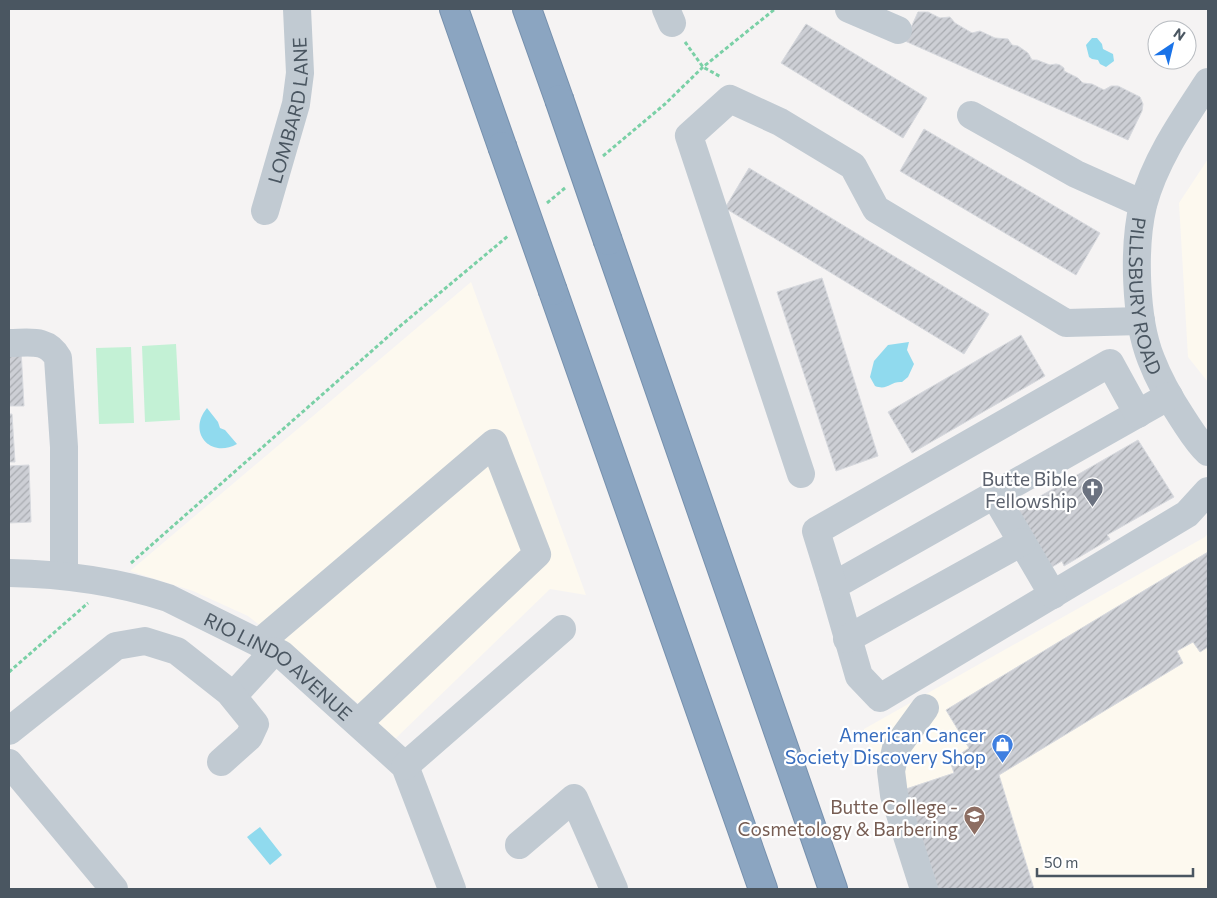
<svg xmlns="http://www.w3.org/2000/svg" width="1217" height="898" font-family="Commissioner,sans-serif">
  <defs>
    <pattern id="building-hatch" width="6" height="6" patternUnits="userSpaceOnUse" patternTransform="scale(1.25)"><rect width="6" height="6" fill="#cdcfd5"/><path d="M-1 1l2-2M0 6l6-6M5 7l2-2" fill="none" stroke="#a8abb0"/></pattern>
  </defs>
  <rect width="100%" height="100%" fill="#f5f3f3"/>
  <path fill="#fdf9ef" d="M 1208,159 L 1208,382 L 1188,357 L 1179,203 Z
    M 471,282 L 586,595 L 550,589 L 395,739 L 359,704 L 248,616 L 193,591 L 130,571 Z
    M 1208,533 L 1208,889 L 913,889 L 864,729 L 1205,537 Z"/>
  <path fill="#c3f1d5" d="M 176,344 L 180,420 L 145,422 L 142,346 Z
    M 131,347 L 134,423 L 99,424 L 96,348 Z"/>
  <path fill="#90daee" d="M 1092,38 L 1097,38 L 1102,44 L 1103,49 L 1113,54 L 1114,61 L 1106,67 L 1100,64 L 1098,60 L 1092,59 L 1089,57 L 1086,45 Z
    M 909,342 L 907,350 L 914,364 L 908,377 L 902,382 C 890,381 888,391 875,386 L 870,377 L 874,361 L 888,345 Z
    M 207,408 L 218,422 L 220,428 L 225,430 L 237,444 C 210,459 187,432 207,408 Z
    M 260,827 L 282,855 L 270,865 L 247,837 Z"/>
  <path fill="url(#building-hatch)" stroke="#d7d9de" d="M 918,12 L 928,12 L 940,18 L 950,17 L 955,23 L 972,33 L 980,31 L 995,38 L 1008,39 L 1012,45 L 1018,46 L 1028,53 L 1032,60 L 1037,60 L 1050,65 L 1056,64 L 1060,65 L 1064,68 L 1064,71 L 1078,78 L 1083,83 L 1092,84 L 1104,90 L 1111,86 L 1118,86 L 1140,97 L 1143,104 L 1142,111 L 1128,140 L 905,41 Z
    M 806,24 L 927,98 L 903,138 L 781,63 Z
    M 924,129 L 1100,233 L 1076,275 L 900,171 Z
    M 749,168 L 989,314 L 964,354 L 725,208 Z
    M 822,278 L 878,456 L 836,471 L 777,292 Z
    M 1021,335 L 1045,376 L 912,453 L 888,412 Z
    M 9,349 L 21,349 L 24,406 L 9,406 Z
    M 9,414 L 12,414 L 15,462 L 9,462 Z
    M 1138,440 L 1174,497 L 1107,535 L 1110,539 L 1064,566 L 1062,561 L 1052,567 L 1018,509 Z
    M 29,465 L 31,522 L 9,523 L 9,466 Z
    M 1208,552 L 1208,647 L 1200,652 L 1193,642 L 1177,651 L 1183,663 L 999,775 L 1034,889 L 938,889 L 906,789 L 954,773 L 950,761 L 969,748 L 946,710 Z"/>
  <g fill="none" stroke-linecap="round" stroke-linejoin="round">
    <defs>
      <path id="highway" d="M 454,9 L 502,146
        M 527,9 L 559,99
        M 608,241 L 833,889
        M 553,291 L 763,889"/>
    </defs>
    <use href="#highway" stroke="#7690ad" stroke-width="30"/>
    <path stroke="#7ad0a6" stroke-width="3" stroke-dasharray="4 2.5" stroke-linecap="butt" d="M 685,42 L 703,67 L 721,77
      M 603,156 L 665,104 L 703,67 L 775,9
      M 547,203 L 565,188
      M 131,563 L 399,327 L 508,236
      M 9,672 L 88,603"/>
    <g stroke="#c1cad2" stroke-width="28">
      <path d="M 666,9 L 672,23"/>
      <path d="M 849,9 L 898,30"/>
      <path id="s1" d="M 1208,82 C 1183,120 1155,160 1143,205 C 1133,247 1135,319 1151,359 C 1159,380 1171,401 1183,419 C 1191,431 1198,443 1208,452"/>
      <path d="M 971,115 L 1076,174 L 1143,204"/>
      <path id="s2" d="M 265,211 L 296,104 L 300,73 L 297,9"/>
      <path d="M 9,343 C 29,343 47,338 58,358 L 64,447 L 64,576"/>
      <path d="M 1169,396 L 833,586 L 859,676 L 880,698 L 1187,514 L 1208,491"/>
      <path d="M 801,474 L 689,136 L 730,99 L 780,122 L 853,166 L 876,209 L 1066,323 L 1141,321"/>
      <path d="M 995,496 L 1053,595"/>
      <path id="s3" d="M 9,573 C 64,574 116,581 168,598 L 281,654 L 405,766 L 452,889"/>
      <path d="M 833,586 L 816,531 L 1110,363 L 1138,414"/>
      <path d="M 847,639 L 1022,542"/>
      <path d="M 259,643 L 494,443 L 537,554 L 358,723"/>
      <path d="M 233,696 L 274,651"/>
      <path d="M 9,731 L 116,646 L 145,641 L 177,651 L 229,692 L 255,724 L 249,737 L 221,762"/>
      <path d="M 9,763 L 114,889"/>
      <path d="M 405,766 L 562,629"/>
      <path d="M 519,845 L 574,798 L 614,889"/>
      <path d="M 924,889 L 894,795 L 891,771 L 896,748 L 925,708"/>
    </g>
    <use href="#highway" stroke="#8ba5c1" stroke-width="28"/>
    <defs>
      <path id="highway-bridge" d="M 559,99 L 608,241
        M 502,146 L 553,291"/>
    </defs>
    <use href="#highway-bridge" stroke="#7690ad" stroke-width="30" stroke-linecap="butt"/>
    <use href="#highway-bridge" stroke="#8ba5c1" stroke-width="28"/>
  </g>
  <defs>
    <symbol id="church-pin" viewBox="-11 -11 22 30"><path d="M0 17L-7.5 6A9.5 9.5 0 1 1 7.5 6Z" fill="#6b7280" stroke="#fff"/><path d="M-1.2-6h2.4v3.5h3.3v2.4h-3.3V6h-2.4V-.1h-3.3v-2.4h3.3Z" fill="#fff"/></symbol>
    <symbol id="shop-pin" viewBox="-11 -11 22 30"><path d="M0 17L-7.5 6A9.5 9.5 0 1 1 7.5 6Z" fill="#3f7fe0" stroke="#fff"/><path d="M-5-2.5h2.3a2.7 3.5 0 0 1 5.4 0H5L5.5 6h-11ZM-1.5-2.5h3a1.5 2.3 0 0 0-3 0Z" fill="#fff"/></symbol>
    <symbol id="university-pin" viewBox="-11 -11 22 30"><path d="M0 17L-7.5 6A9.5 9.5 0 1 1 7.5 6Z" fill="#8d6e63" stroke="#fff"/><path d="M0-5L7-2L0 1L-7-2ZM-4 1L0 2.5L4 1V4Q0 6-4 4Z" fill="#fff"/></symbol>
  </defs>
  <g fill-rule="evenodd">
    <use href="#church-pin" x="1080" y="476" width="25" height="34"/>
    <use href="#shop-pin" x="990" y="732" width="25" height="34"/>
    <use href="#university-pin" x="962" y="804" width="25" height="34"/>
  </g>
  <g text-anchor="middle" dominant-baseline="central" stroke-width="4.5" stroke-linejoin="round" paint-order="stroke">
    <g font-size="19" fill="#4a5661" stroke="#fff">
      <text stroke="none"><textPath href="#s2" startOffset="104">LOMBARD LANE</textPath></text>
      <text stroke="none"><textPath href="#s1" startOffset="232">PILLSBURY ROAD</textPath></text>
      <text stroke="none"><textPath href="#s3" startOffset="292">RIO LINDO AVENUE</textPath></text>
    </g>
    <g font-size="19" fill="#5b616d" stroke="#fff" text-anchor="end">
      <text x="1077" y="478">Butte Bible<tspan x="1077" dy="22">Fellowship</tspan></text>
    </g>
    <g font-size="19" fill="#366cbe" stroke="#fff" text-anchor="end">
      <text x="986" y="734">American Cancer<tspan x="986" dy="22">Society Discovery Shop</tspan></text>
    </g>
    <g font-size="19" fill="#785e54" stroke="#fff" text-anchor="end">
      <text x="958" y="806">Butte College -<tspan x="958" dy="22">Cosmetology &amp; Barbering</tspan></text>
    </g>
  </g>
  <rect width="1217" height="898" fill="none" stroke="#4a5661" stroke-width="20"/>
  <g transform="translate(1172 45) rotate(35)"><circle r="24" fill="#ffffff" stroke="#b7bbc0"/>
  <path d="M0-4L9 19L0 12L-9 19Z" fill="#1a73e8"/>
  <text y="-8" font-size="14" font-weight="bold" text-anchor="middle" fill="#4a5661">N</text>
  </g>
  <path d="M1037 868v8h156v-8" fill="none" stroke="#4a5661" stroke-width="2.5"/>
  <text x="1044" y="868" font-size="15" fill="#4a5661" stroke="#ffffff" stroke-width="4" paint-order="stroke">50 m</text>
</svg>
